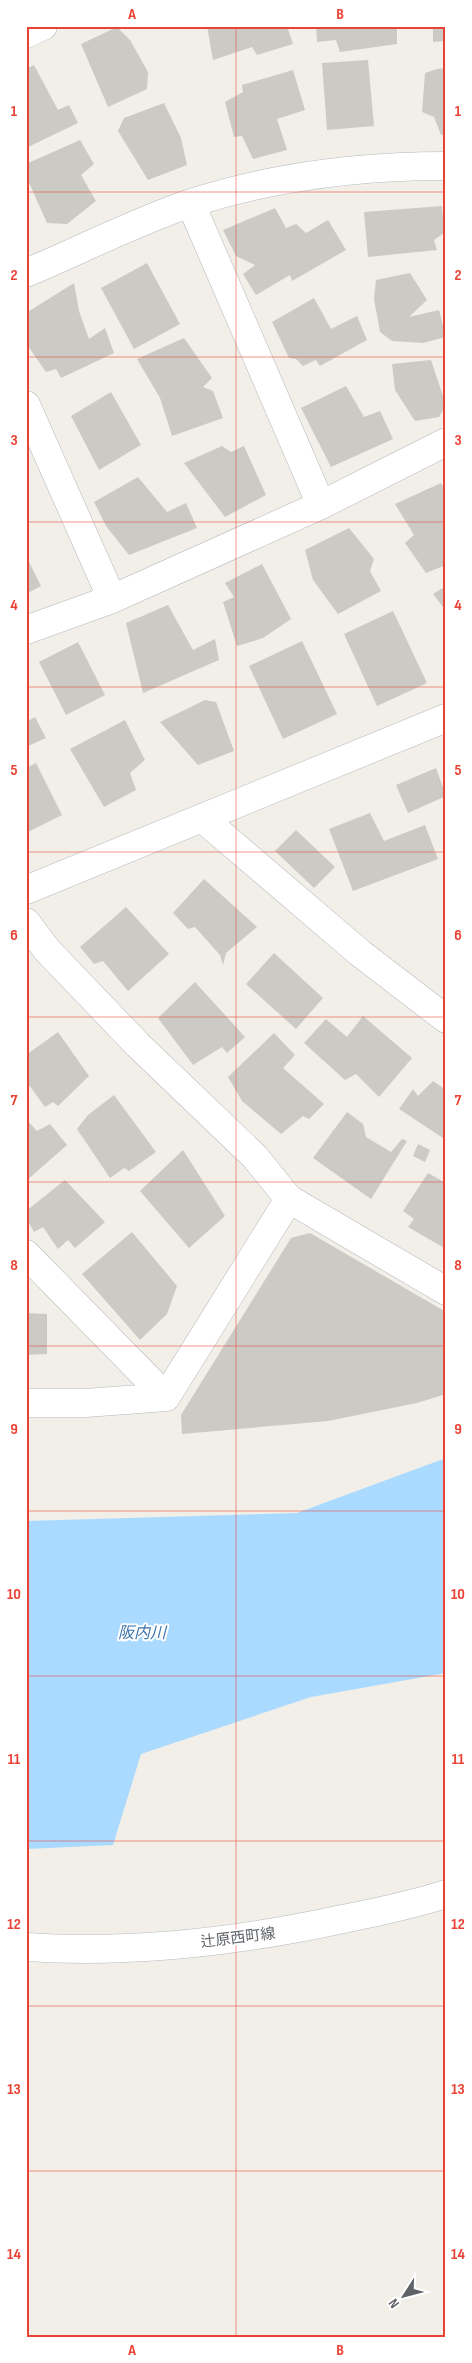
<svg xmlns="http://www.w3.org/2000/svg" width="472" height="2363" font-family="'Sofia Sans Condensed','Noto Sans JP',sans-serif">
  <rect width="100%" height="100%" fill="#f1efe8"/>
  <path fill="#aadaff" d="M 446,1458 L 446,1673 L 311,1697 L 141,1754 L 113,1845 L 26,1849 L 26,1521 L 297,1513 Z"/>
  <path fill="#cccac5" d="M 207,26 L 287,26 L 293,44 L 257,55 L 252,47 L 213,60 Z
    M 316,26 L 397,26 L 397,44 L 340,52 L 336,40 L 317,42 Z
    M 433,26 L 446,26 L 446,41 L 433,42 Z
    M 117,27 L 130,40 L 148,72 L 147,89 L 108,107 L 81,44 Z
    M 368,60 L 374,126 L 327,130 L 322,63 Z
    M 34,65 L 58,110 L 69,105 L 78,123 L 26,148 L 26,69 Z
    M 446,68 L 446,135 L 441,135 L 434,117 L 422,112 L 425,73 L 437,69 Z
    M 293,70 L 305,110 L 277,119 L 287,150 L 253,159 L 242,136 L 234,137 L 225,102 L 243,92 L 242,85 Z
    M 164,103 L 181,138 L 187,165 L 148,180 L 118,131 L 124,118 Z
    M 80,140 L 94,164 L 81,175 L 96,201 L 67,224 L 47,223 L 26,176 L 26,164 Z
    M 442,206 L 444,233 L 434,240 L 437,250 L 368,257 L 364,212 Z
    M 275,208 L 286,228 L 296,224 L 306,233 L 328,220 L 346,250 L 292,281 L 290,275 L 256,295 L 243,274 L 255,265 L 236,256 L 223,230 Z
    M 147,263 L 180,324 L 134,349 L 101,288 Z
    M 410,273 L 427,300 L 409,317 L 439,310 L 446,337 L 423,343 L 392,341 L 380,332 L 374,299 L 376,280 Z
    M 74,283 L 79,311 L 89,339 L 105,328 L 114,353 L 61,378 L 56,369 L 46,372 L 30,349 L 26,340 L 26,313 Z
    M 314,298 L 331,329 L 357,316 L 367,340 L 320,366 L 316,360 L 303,366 L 296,359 L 289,358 L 272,322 Z
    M 184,338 L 212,378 L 203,387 L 213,391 L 223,418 L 172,436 L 160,398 L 137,359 Z
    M 431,360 L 446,405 L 439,417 L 415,421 L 395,390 L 392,364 Z
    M 346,386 L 364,417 L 380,411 L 393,439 L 331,467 L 301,408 Z
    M 111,392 L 141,445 L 99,470 L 71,416 Z
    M 222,446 L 231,452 L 244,446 L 266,495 L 225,517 L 184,463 Z
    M 138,477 L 167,512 L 186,503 L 197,528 L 129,555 L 106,526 L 94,502 Z
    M 441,483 L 446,492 L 446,565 L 426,573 L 405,543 L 414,535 L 395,504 Z
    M 349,528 L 374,559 L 370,571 L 381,591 L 338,614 L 313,580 L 305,550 Z
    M 26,556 L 41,586 L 26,594 Z
    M 262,564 L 291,619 L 263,638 L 237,646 L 223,602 L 234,597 L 225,583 Z
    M 446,586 L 446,611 L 433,594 Z
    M 168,605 L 193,650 L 215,639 L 219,660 L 143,693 L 126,623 Z
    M 393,611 L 427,683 L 377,706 L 344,634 Z
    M 302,641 L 337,714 L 283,739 L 249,666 Z
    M 78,642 L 105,695 L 66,715 L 39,662 Z
    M 205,700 L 216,702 L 234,751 L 198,765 L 160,722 Z
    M 35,717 L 46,738 L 26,747 L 26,722 Z
    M 125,720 L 145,760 L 130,773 L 136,790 L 104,807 L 70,749 Z
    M 36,763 L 62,815 L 26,833 L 26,768 Z
    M 436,768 L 446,796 L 408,813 L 396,785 Z
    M 370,813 L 384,841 L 425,825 L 438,859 L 353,891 L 329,829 Z
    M 296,830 L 335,867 L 314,888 L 275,851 Z
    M 204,879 L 257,927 L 226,953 L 223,965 L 220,955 L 195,927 L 188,929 L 173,913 Z
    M 126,907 L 169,954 L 128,991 L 103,961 L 94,964 L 80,947 Z
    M 274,953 L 323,998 L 296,1029 L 246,984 Z
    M 195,982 L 245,1037 L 227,1053 L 222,1047 L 193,1065 L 158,1018 Z
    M 363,1016 L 412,1058 L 379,1097 L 356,1074 L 345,1080 L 304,1043 L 326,1019 L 347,1037 Z
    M 58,1032 L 89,1076 L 58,1106 L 53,1102 L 45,1107 L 26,1081 L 26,1055 Z
    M 274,1033 L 295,1055 L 283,1068 L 324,1104 L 309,1119 L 303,1116 L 281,1134 L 242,1101 L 228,1077 Z
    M 433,1081 L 446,1090 L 446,1140 L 399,1109 L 413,1089 L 418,1096 Z
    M 114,1095 L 156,1152 L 129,1171 L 124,1168 L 110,1178 L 77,1129 L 88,1115 Z
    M 347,1112 L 363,1124 L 366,1137 L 391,1152 L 402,1139 L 407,1141 L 371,1199 L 313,1158 Z
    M 26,1119 L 37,1131 L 50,1124 L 67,1145 L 26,1181 Z
    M 418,1144 L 430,1150 L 425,1162 L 413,1156 Z
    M 183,1150 L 225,1216 L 189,1248 L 140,1191 Z
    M 428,1173 L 446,1183 L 446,1249 L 408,1227 L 414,1219 L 403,1211 Z
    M 65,1180 L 105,1222 L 75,1248 L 68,1240 L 58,1249 L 43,1227 L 34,1232 L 26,1217 L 26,1211 Z
    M 132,1232 L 177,1286 L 167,1314 L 140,1340 L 82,1274 Z
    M 310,1233 L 446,1312 L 446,1394 L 417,1403 L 328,1421 L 182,1434 L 181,1415 L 291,1238 Z
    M 26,1313 L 47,1314 L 47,1354 L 26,1355 Z"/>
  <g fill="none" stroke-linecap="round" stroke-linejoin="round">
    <defs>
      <path id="street" d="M 26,34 L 43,26
        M 191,204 L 321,505
        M 26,273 C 81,250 135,222 191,203 C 275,176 358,166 446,166
        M 26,405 L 112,599
        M 26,630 L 112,599 L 321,505 L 446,442
        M 202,818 L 360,953 L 446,1019
        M 26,922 L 47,950 L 138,1045 L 255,1157 L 289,1199
        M 26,1254 L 166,1397
        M 26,1403 L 86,1403 L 166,1397 L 289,1199 L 446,1291"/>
      <path id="secondary" d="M 26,890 L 446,718
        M 26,1947 C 130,1954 241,1941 343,1919 C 378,1912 412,1905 446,1894"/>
    </defs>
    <use href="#street" stroke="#b5b8bc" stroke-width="29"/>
    <use href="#secondary" stroke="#b6babf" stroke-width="29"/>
    <use href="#street" stroke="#fff" stroke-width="28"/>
    <use href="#secondary" stroke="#fff" stroke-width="28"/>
  </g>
  <path fill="none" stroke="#ea4335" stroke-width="1" stroke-opacity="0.55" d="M 236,26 L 236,2337M 26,192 L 446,192M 26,357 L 446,357M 26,522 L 446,522M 26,687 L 446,687M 26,852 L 446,852M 26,1017 L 446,1017M 26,1182 L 446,1182M 26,1346 L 446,1346M 26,1511 L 446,1511M 26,1676 L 446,1676M 26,1841 L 446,1841M 26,2006 L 446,2006M 26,2171 L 446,2171"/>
  <g text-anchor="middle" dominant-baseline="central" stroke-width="4" stroke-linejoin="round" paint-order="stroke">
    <g font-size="15" fill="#5f6368" stroke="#fff">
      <text transform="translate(238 1938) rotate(-7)">辻原西町線</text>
    </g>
    <g font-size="16" font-style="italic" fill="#4174aa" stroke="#fff">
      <text x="142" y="1633">阪内川</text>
    </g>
  </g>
  <rect width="472" height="2363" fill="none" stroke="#ffffff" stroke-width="55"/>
  <g transform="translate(404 2296) rotate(234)" stroke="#ffffff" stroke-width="4" paint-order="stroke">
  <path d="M0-4L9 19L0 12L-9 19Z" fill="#5f6368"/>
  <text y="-8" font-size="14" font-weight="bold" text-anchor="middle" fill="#5f6368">N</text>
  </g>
  <rect x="28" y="28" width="416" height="2308" fill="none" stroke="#ea4335" stroke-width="2"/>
  <g font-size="16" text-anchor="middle" font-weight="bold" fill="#ea4335">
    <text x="132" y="19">A</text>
    <text x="340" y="19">B</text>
    <text x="14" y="116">1</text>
    <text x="458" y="116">1</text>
    <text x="14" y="280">2</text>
    <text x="458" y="280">2</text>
    <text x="14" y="445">3</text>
    <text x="458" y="445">3</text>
    <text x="14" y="610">4</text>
    <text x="458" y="610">4</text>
    <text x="14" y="775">5</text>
    <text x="458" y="775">5</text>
    <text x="14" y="940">6</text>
    <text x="458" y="940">6</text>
    <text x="14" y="1105">7</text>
    <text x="458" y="1105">7</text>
    <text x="14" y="1270">8</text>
    <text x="458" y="1270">8</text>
    <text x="14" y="1434">9</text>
    <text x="458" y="1434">9</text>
    <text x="14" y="1599">10</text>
    <text x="458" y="1599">10</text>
    <text x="14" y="1764">11</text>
    <text x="458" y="1764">11</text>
    <text x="14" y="1929">12</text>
    <text x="458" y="1929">12</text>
    <text x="14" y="2094">13</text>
    <text x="458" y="2094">13</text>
    <text x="14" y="2259">14</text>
    <text x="458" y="2259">14</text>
    <text x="132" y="2355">A</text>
    <text x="340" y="2355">B</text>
  </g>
</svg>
